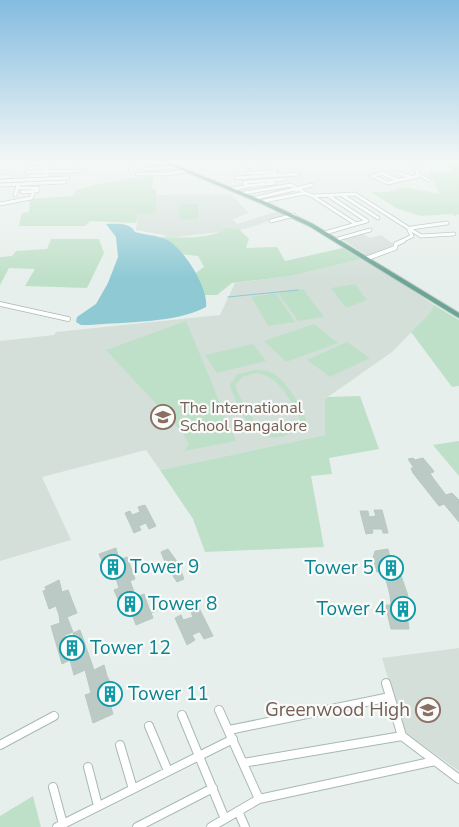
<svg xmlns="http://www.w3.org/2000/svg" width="459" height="827" font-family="'Nunito Sans',sans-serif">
  <rect width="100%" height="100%" fill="#e6efeb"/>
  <path fill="#d4dfda" d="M 230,194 L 249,213 L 233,219 L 237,224 L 278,211 L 288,215 L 245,229 L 168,238 L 164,235 L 136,230 L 138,214 L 156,215 L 155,195 Z
    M 362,233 L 369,238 L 381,235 L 396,246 L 368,256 L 342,239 Z
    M 361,259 L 395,278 L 434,305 L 429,314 L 392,352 L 325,399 L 325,435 L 160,470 L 146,450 L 42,477 L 71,540 L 0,561 L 0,341 L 54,335 L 56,332 L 220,315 L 235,283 L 291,276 Z
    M 459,648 L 459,771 L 404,732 L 382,658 Z"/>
  <path fill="#bfe0c8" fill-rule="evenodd" d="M 448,163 L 459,163 L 459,214 L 455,216 L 452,214 L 421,216 L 396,208 L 371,192 L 388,192 L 405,187 L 440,194 L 428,173 L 454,171 Z
    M 153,176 L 152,189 L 156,189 L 156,215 L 138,214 L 136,223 L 90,221 L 85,226 L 19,226 L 22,213 L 29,212 L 30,199 L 73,196 L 76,190 C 101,183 127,178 153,176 Z
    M 180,204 L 198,204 L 198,219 L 179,219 Z
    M 227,228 L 239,229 L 249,239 L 246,248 L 277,247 L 285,261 L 343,248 L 361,259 L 291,276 L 232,283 L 217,295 L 199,295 L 186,280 L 204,267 L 198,256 L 180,254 L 161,237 C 179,238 213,239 227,228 Z
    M 51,239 L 99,239 L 104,253 L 87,288 L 25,286 L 35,269 L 9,268 L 0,285 L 0,257 L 12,256 L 16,251 L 47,249 Z
    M 355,284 L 367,300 L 346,308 L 331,288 Z
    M 303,289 L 324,317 L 298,321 L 278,293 Z
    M 276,293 L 295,322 L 268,326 L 251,297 Z
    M 434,305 L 459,320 L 459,386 L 452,387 L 411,332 L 429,314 Z
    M 186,321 L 236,441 L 184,451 L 189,444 L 183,433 L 106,350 Z
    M 314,324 L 338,343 L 286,362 L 264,341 Z
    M 347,342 L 370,358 L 330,377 L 307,360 Z
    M 253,344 L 266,361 L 217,373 L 205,355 Z
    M 254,370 C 261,370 267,370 273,373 C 284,379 305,409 306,421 C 295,438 267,444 252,428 C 243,418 237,401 231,390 L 230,384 L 238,374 ZM 255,373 C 278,375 287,396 299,414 L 300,420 C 295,427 290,432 281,432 C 255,435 247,408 236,389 L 236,384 L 242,377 Z
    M 360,396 L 379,449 L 329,458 L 332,474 L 311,476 L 324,547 L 205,552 L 193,519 L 160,470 L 325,435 L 325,399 L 328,397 Z
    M 459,441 L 459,476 L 433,445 Z
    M 33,796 L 41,827 L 0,827 L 0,816 Z"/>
  <path fill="#8ec9d4" d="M 106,224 C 117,224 129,222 135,232 C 145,235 156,235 165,239 C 183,246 209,289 206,307 C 177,323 123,322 90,325 L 81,325 L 76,322 L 77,317 L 96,304 L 108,283 L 118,257 L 116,237 Z"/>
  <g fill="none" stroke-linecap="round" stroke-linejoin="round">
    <path stroke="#8ec9d4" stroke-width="1" d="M 228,297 L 298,290"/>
  </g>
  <path fill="#bbcac4" stroke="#b8c9c2" d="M 413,458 L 415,460 L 423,458 L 433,470 L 434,472 L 430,473 L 433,478 L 446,495 L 452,493 L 459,500 L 459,522 L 444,504 L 439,506 L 413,473 L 411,468 L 414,468 L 408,459 Z
    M 145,505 L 156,526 L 149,529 L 146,523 L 139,526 L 141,530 L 134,533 L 125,513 L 130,511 L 132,515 L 140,512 L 138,507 Z
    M 374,510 L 382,510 L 388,533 L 383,533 L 382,529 L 372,529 L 373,533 L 366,534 L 360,511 L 368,511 L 369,517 L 376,516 Z
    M 116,548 L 119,560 L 127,557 L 129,562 L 135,579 L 130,581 L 136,597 L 144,594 L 150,611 L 156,608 L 157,611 L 151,613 L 153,618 L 136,625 L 131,611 L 125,613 L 117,597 L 114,590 L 119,588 L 114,572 L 108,575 L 99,554 Z
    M 168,549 L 178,563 L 184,579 L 177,582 L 167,567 L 161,552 Z
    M 388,549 L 391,562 L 396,561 L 407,593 L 412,614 L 407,614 L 409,629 L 391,629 L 386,608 L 386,605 L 391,605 L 390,595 L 384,572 L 377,572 L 373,558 L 375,551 Z
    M 59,580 L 62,592 L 68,590 L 77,613 L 67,617 L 73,632 L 65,635 L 67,641 L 75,638 L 73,633 L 80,630 L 94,670 L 104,665 L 107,676 L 113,688 L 114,694 L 106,698 L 109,704 L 110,704 L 113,714 L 93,723 L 86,698 L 85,695 L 91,693 L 85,670 L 74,675 L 70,660 L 62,664 L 51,626 L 60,623 L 59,615 L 56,606 L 49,609 L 43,591 L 46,590 L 45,587 Z
    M 198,606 L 213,636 L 204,639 L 200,632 L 199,632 L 192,635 L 195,640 L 187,645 L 175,618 L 181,615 L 183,620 L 193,617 L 190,610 Z"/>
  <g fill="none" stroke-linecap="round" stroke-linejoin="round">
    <defs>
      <path id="minor-far2" d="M 47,163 L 47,172
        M 131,163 L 131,170
        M 249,163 L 250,167
        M 260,163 L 261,166
        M 272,163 L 276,174
        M 147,164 L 168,163
        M 28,168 L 46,168
        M 145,169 L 179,167
        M 27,172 L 79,171 L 82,163
        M 248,173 L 275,172
        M 381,173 L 398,180
        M 383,173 L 372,176 L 388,183 L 418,176 L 415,163
        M 398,173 L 409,177
        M 137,174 L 165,174 L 187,171
        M 419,175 L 429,180
        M 29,176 L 48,175
        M 1,177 L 11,176
        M 236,178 L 298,174
        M 0,181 L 68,178
        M 0,185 L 65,182
        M 248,186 L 274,183 L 271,180
        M 17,188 L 38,188 L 37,191 L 22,192
        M 233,189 L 248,186 L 244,183 L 247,182 L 284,179
        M 244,193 L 291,185 L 305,193 L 264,201
        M 305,193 L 313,196 L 355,194 L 421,236 L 454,234
        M 15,195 L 18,186
        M 342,195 L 378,218
        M 314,197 L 356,224 L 367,221 L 329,196
        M 256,198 L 312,185
        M 0,204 L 31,198 L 33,194
        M 271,221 L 294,215
        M 325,233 L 356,224
        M 338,239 L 370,230
        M 400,242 L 412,236 L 409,230 L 411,228 L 447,223"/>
      <path id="minor-far1" d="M 368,258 L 395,248 L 396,244 L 403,241
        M 0,304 L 68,319"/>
      <path id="minor" d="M 386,683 L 402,736 L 435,761
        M 219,710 L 259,799 L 435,761 L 459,779
        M 182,715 L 225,819
        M 149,726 L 168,771
        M 229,730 L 390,697
        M 0,745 L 54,716
        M 120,745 L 133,789
        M 243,763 L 402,736
        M 88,767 L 98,806
        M 53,787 L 63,824
        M 238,811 L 245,827
        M 57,827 L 233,739
        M 137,827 L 213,788
        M 211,827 L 259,799"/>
      <path id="primary" d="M 165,163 L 170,163 L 264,201 L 313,224 L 459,313 L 459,318 L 309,226 L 260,203 Z"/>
    </defs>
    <use href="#minor-far2" stroke="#a8b8b2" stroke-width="4.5"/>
    <use href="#minor-far1" stroke="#a8b8b2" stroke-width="5.5"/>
    <use href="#minor" stroke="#a8b8b2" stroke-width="10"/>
    <use href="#primary" stroke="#c2cac8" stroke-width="2"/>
    <use href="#minor-far2" stroke="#fff" stroke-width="3"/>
    <use href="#minor-far1" stroke="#fff" stroke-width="4"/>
    <use href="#minor" stroke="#fff" stroke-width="8"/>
    <use href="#primary" fill="#6aa596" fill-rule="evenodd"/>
  </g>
  <linearGradient id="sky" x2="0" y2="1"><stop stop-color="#84bce0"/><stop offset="0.58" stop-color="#f4f8f6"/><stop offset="1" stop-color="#f4f8f6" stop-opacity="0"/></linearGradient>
  <rect width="459" height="279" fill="url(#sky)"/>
  <defs>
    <symbol id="school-ring" viewBox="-11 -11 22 22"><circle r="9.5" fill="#f7fbf9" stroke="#8d6e63" stroke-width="1.5"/><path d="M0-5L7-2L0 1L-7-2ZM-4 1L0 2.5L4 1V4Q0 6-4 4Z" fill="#8d6e63"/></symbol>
    <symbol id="building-ring" viewBox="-11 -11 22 22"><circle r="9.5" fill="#f7fbf9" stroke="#0f9aa8" stroke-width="1.5"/><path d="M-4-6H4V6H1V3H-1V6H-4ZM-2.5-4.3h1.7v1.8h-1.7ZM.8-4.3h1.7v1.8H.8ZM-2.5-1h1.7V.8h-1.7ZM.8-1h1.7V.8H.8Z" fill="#0f9aa8"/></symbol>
  </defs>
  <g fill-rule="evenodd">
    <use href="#school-ring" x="149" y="403" width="28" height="28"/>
    <use href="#building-ring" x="99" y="553" width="28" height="28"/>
    <use href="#building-ring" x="377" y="554" width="28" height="28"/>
    <use href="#building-ring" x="116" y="590" width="28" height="28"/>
    <use href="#building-ring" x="389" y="595" width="28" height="28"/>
    <use href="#building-ring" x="58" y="634" width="28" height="28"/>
    <use href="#building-ring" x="96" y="680" width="28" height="28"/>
    <use href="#school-ring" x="414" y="696" width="28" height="28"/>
  </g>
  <g text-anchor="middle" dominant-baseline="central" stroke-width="4.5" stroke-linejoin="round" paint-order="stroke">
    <g font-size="16" fill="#785e54" stroke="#f7fbf9" text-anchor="start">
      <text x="180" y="408">The International<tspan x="180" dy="18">School Bangalore</tspan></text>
    </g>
    <g font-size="19" fill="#0d838f" stroke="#f7fbf9" text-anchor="start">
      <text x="130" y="567">Tower 9</text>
      <text x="374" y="568" text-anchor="end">Tower 5</text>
      <text x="148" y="604">Tower 8</text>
      <text x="386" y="609" text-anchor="end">Tower 4</text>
      <text x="90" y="648">Tower 12</text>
      <text x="128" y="694">Tower 11</text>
    </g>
    <g font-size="19" fill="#785e54" stroke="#f7fbf9" text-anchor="end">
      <text x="410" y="710">Greenwood High</text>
    </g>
  </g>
</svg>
